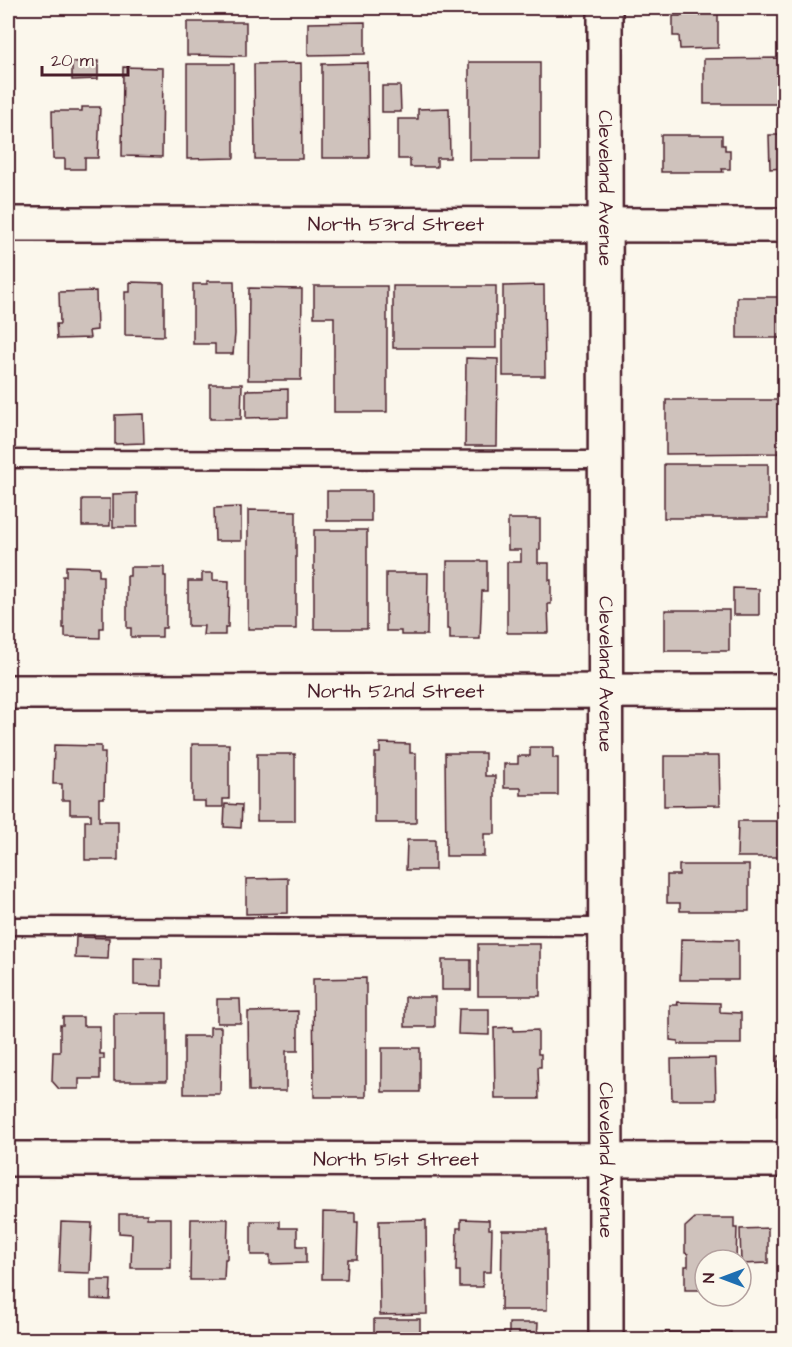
<svg xmlns="http://www.w3.org/2000/svg" width="792" height="1347" font-family="'Architects Daughter',sans-serif">
  <rect width="100%" height="100%" fill="#fbf7ec"/>
  <filter id="ink" filterUnits="userSpaceOnUse"><feTurbulence type="fractalNoise" baseFrequency=".0167" numOctaves="2"/><feDisplacementMap in="SourceGraphic" scale="12" xChannelSelector="R" yChannelSelector="G"/><feConvolveMatrix kernelMatrix="1 2 1 2 8 2 1 2 1" color-interpolation-filters="sRGB"/></filter>
  <g filter="url(#ink)">
    <path fill="#cfc2bc" stroke="#4a1f2b" stroke-width="1.5" d="M 680,8 L 725,8 L 718,8 L 718,48 L 680,49 L 679,36 L 673,36 L 673,16 L 680,16 Z
      M 187,22 L 246,22 L 246,56 L 187,55 Z
      M 365,22 L 365,54 L 308,55 L 308,23 Z
      M 784,58 L 784,104 L 704,104 L 704,59 Z
      M 98,61 L 98,79 L 72,80 L 72,62 Z
      M 469,62 L 540,62 L 540,160 L 469,160 Z
      M 301,63 L 302,159 L 255,159 L 254,64 Z
      M 368,63 L 369,158 L 322,158 L 322,64 Z
      M 187,64 L 234,64 L 234,158 L 187,159 Z
      M 123,67 L 163,68 L 162,157 L 122,156 Z
      M 382,86 L 400,86 L 401,112 L 382,112 Z
      M 82,107 L 100,107 L 98,158 L 85,158 L 85,169 L 65,169 L 65,159 L 53,159 L 52,111 L 82,111 Z
      M 449,108 L 450,158 L 437,158 L 437,167 L 410,167 L 410,159 L 398,159 L 398,119 L 418,119 L 418,109 Z
      M 661,135 L 722,135 L 722,145 L 725,145 L 725,150 L 730,150 L 730,169 L 722,169 L 723,172 L 661,172 Z
      M 769,135 L 784,135 L 784,168 L 770,169 Z
      M 207,281 L 234,281 L 235,334 L 233,354 L 215,354 L 215,344 L 193,344 L 193,284 L 207,284 Z
      M 130,282 L 164,283 L 164,336 L 125,335 L 125,292 L 130,292 Z
      M 544,285 L 545,376 L 503,376 L 503,286 Z
      M 314,286 L 387,286 L 387,412 L 334,412 L 334,317 L 314,317 Z
      M 393,286 L 496,286 L 496,348 L 393,348 Z
      M 249,288 L 302,289 L 301,380 L 248,380 Z
      M 96,291 L 97,330 L 89,331 L 90,338 L 57,339 L 56,324 L 60,324 L 59,292 Z
      M 737,297 L 784,297 L 784,338 L 737,338 Z
      M 466,358 L 498,359 L 497,446 L 465,446 Z
      M 210,384 L 242,384 L 241,419 L 210,419 Z
      M 288,389 L 288,417 L 246,418 L 246,390 Z
      M 666,400 L 784,400 L 784,453 L 666,454 Z
      M 143,414 L 144,443 L 115,444 L 115,415 Z
      M 664,464 L 768,464 L 768,518 L 664,518 Z
      M 327,491 L 371,491 L 371,521 L 327,521 Z
      M 137,493 L 137,527 L 113,527 L 113,494 Z
      M 82,499 L 110,499 L 110,526 L 82,526 Z
      M 241,507 L 241,541 L 215,541 L 214,508 Z
      M 248,510 L 296,511 L 296,629 L 248,629 Z
      M 508,519 L 540,519 L 540,550 L 538,550 L 538,563 L 549,563 L 549,580 L 551,580 L 551,604 L 548,604 L 549,633 L 507,633 L 507,562 L 521,562 L 521,550 L 508,550 Z
      M 314,530 L 367,530 L 367,629 L 314,629 Z
      M 447,561 L 487,561 L 487,591 L 482,591 L 480,639 L 450,639 L 450,629 L 447,629 Z
      M 66,566 L 99,567 L 99,576 L 103,576 L 103,628 L 100,628 L 100,638 L 65,637 L 65,628 L 63,628 L 63,576 L 66,576 Z
      M 130,567 L 164,567 L 164,576 L 166,576 L 166,628 L 162,628 L 162,637 L 131,637 L 131,628 L 127,628 L 127,576 L 130,576 Z
      M 202,573 L 213,573 L 213,580 L 229,581 L 228,627 L 225,627 L 225,635 L 203,635 L 204,626 L 188,626 L 188,581 L 202,581 Z
      M 386,573 L 428,573 L 427,635 L 401,635 L 401,631 L 386,631 Z
      M 733,588 L 759,589 L 759,615 L 733,615 Z
      M 665,610 L 729,610 L 729,651 L 665,651 Z
      M 380,743 L 410,744 L 410,753 L 416,753 L 416,823 L 375,823 L 375,753 L 380,753 Z
      M 192,744 L 229,744 L 229,799 L 223,799 L 223,807 L 205,807 L 205,801 L 192,801 Z
      M 54,745 L 101,746 L 101,753 L 105,753 L 104,798 L 99,798 L 99,821 L 118,821 L 118,860 L 85,860 L 85,821 L 91,821 L 91,814 L 70,814 L 70,800 L 62,800 L 62,784 L 53,784 Z
      M 781,746 L 784,746 L 784,800 L 779,800 Z
      M 530,747 L 553,747 L 553,758 L 558,758 L 558,795 L 521,795 L 521,788 L 504,788 L 504,764 L 518,764 L 518,756 L 530,756 Z
      M 445,753 L 485,753 L 485,776 L 495,776 L 495,834 L 484,834 L 484,856 L 446,856 Z
      M 257,754 L 295,754 L 295,821 L 257,821 Z
      M 664,756 L 719,756 L 720,805 L 664,806 Z
      M 225,804 L 242,805 L 241,828 L 224,827 Z
      M 738,821 L 784,821 L 784,857 L 737,857 Z
      M 407,840 L 435,840 L 435,870 L 406,870 Z
      M 679,865 L 749,865 L 749,911 L 680,911 L 680,903 L 667,903 L 667,875 L 679,875 Z
      M 288,878 L 288,913 L 246,914 L 246,879 Z
      M 76,937 L 109,938 L 108,959 L 75,958 Z
      M 681,939 L 738,940 L 738,980 L 680,980 Z
      M 478,944 L 540,944 L 540,996 L 478,996 Z
      M 134,958 L 162,959 L 162,986 L 134,985 Z
      M 442,960 L 471,960 L 471,990 L 442,990 Z
      M 366,978 L 366,1097 L 314,1097 L 313,979 Z
      M 405,997 L 435,997 L 435,1027 L 405,1027 Z
      M 217,999 L 240,999 L 241,1023 L 217,1023 Z
      M 677,1002 L 720,1003 L 720,1012 L 741,1013 L 741,1044 L 678,1044 L 678,1041 L 670,1040 L 670,1005 L 678,1005 Z
      M 459,1009 L 489,1009 L 489,1035 L 458,1034 Z
      M 298,1011 L 298,1051 L 286,1051 L 286,1091 L 249,1091 L 248,1012 Z
      M 114,1013 L 167,1013 L 167,1081 L 114,1081 Z
      M 63,1017 L 83,1017 L 83,1026 L 100,1026 L 100,1054 L 104,1054 L 104,1059 L 100,1059 L 100,1079 L 79,1079 L 79,1089 L 59,1089 L 52,1081 L 53,1052 L 60,1052 L 60,1025 L 63,1025 Z
      M 210,1027 L 221,1027 L 220,1094 L 184,1094 L 184,1036 L 210,1036 Z
      M 513,1027 L 513,1031 L 538,1030 L 538,1054 L 541,1054 L 541,1067 L 538,1067 L 539,1099 L 495,1099 L 494,1028 Z
      M 382,1048 L 420,1048 L 420,1092 L 382,1092 Z
      M 778,1056 L 784,1056 L 784,1116 L 777,1116 Z
      M 715,1058 L 716,1100 L 672,1100 L 671,1059 Z
      M 323,1212 L 355,1213 L 355,1222 L 358,1222 L 357,1259 L 348,1259 L 347,1279 L 322,1279 Z
      M 119,1214 L 147,1214 L 147,1218 L 171,1218 L 171,1268 L 131,1268 L 132,1234 L 119,1233 Z
      M 695,1218 L 734,1218 L 734,1228 L 737,1228 L 736,1260 L 705,1260 L 705,1290 L 685,1290 L 685,1266 L 688,1266 L 688,1254 L 685,1253 L 685,1227 Z
      M 191,1219 L 228,1219 L 227,1259 L 225,1259 L 224,1280 L 190,1280 Z
      M 461,1219 L 489,1220 L 489,1229 L 492,1229 L 491,1272 L 483,1272 L 483,1287 L 460,1287 L 460,1271 L 456,1271 L 457,1228 L 461,1228 Z
      M 426,1220 L 427,1314 L 380,1315 L 379,1221 Z
      M 251,1221 L 280,1221 L 280,1228 L 297,1228 L 297,1246 L 306,1246 L 306,1263 L 270,1264 L 270,1255 L 251,1255 Z
      M 61,1222 L 92,1223 L 90,1273 L 59,1272 Z
      M 784,1227 L 784,1288 L 783,1288 Z
      M 768,1228 L 768,1263 L 741,1264 L 740,1229 Z
      M 502,1230 L 547,1230 L 547,1310 L 501,1310 Z
      M 91,1280 L 111,1280 L 110,1300 L 91,1299 Z
      M 374,1319 L 420,1319 L 420,1340 L 374,1340 Z
      M 509,1323 L 538,1323 L 537,1340 L 509,1340 Z
      M 665,1332 L 731,1332 L 731,1340 L 665,1340 Z"/>
    <g fill="none" stroke-linecap="round" stroke-linejoin="round">
      <defs>
        <path id="service" d="M 8,459 L 604,460
          M 8,926 L 605,927"/>
        <g id="minor">
          <path id="s1" d="M 605,8 L 606,1340"/>
          <path id="s2" d="M 8,224 L 784,225"/>
          <path id="s3" d="M 8,692 L 784,691"/>
          <path id="s4" d="M 8,1159 L 784,1160"/>
        </g>
      </defs>
      <use href="#service" stroke="#4a1f2b" stroke-width="21"/>
      <use href="#minor" stroke="#4a1f2b" stroke-width="38"/>
      <use href="#service" stroke="#fbf7ec" stroke-width="16"/>
      <use href="#minor" stroke="#fbf7ec" stroke-width="33"/>
    </g>
  </g>
  <g text-anchor="middle" dominant-baseline="central" stroke-width="4.5" stroke-linejoin="round" paint-order="stroke">
    <g font-size="20" fill="#4a1f2b" stroke="#fbf7ec">
      <text stroke="none"><textPath href="#s1" startOffset="180">Cleveland Avenue</textPath></text>
      <text stroke="none"><textPath href="#s2" startOffset="388">North 53rd Street</textPath></text>
      <text stroke="none"><textPath href="#s1" startOffset="666">Cleveland Avenue</textPath></text>
      <text stroke="none"><textPath href="#s3" startOffset="388">North 52nd Street</textPath></text>
      <text stroke="none"><textPath href="#s4" startOffset="388">North 51st Street</textPath></text>
      <text stroke="none"><textPath href="#s1" startOffset="1152">Cleveland Avenue</textPath></text>
    </g>
  </g>
  <rect width="792" height="1347" fill="none" stroke="#fbf7ec" stroke-width="30"/>
  <rect x="15" y="15" width="762" height="1317" fill="none" stroke="#4a1f2b" stroke-width="2" filter="url(#ink)"/>
  <g transform="translate(723 1278) rotate(270)"><circle r="28" fill="#fbf7ec" stroke="#b4a19f" stroke-width="1.5"/>
  <path d="M0-4.5L10 22L0 15L-10 22Z" fill="#1f6fb2"/>
  <text y="-9" font-size="16" font-weight="bold" text-anchor="middle" fill="#4a1f2b">N</text>
  </g>
  <path d="M42 66v9h86v-9" fill="none" stroke="#4a1f2b" stroke-width="3"/>
  <text x="51" y="66" font-size="18" fill="#4a1f2b" stroke="#fbf7ec" stroke-width="4.5" paint-order="stroke">20 m</text>
</svg>
